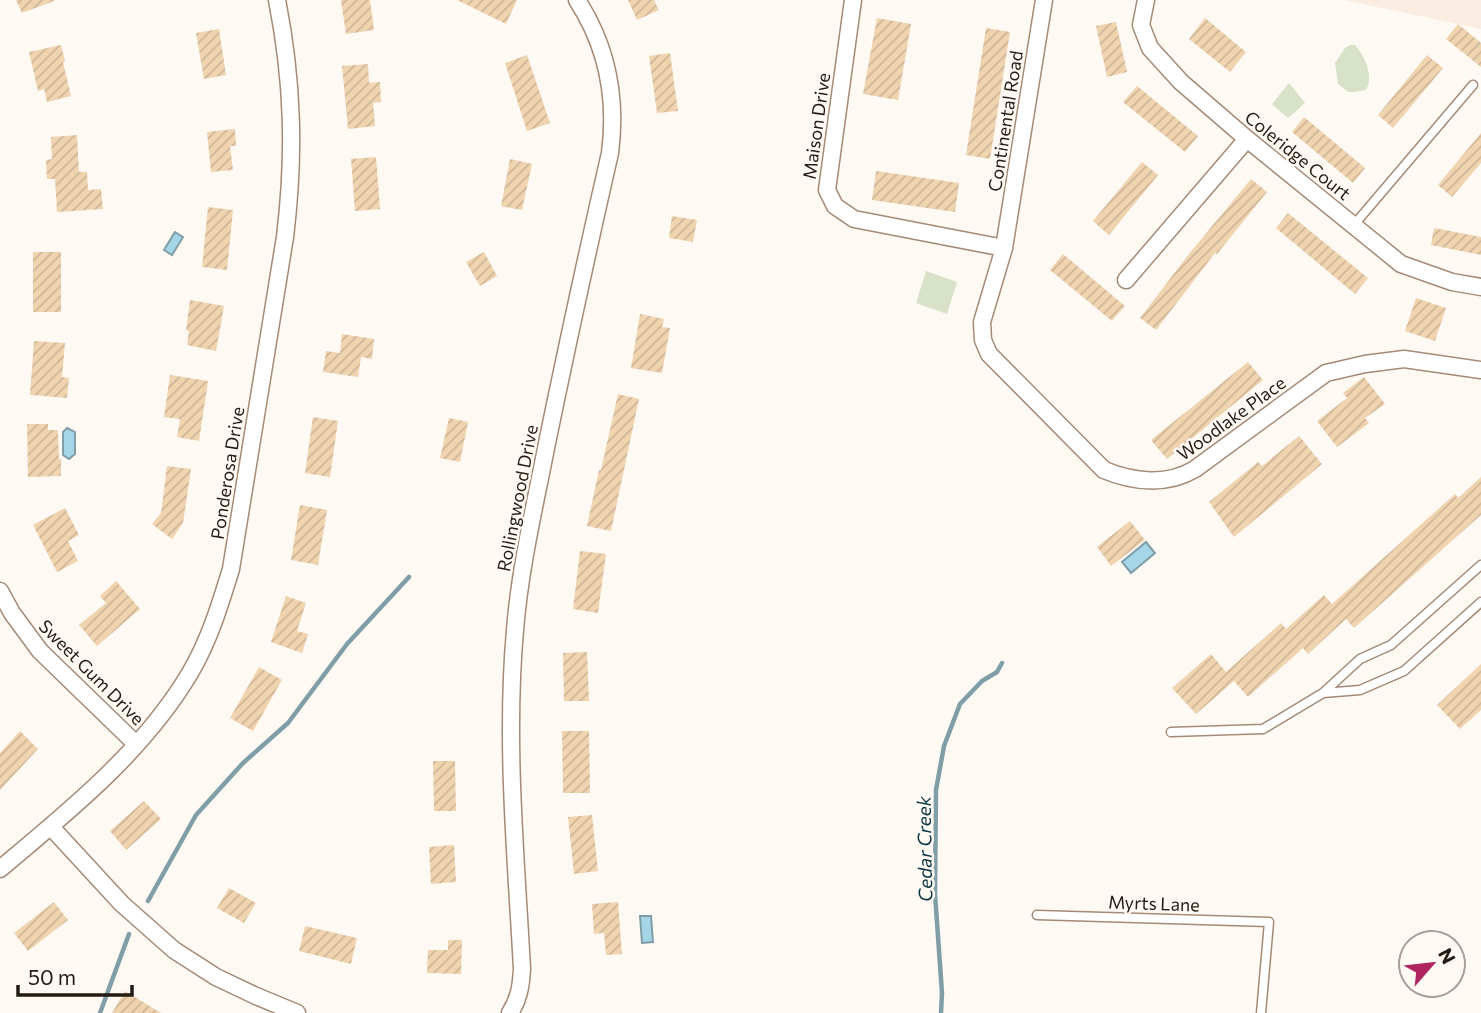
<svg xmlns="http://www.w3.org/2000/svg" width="1481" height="1013" font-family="Commissioner,sans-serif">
  <defs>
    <pattern id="building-hatch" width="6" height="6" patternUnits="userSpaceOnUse" patternTransform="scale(1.75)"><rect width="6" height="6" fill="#f0d4b0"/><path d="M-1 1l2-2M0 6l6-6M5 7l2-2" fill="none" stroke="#ceb596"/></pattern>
  </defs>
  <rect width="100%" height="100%" fill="#fff9f4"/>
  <path fill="#fbede2" d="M 1344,0 L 1481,0 L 1481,29 Z"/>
  <path fill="#d7e2c8" d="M 1350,45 L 1355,45 C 1365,56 1374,76 1366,90 L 1354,92 L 1348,92 L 1338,84 L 1335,63 L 1345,48 Z
    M 1289,83 L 1305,103 L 1288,118 L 1272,104 Z
    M 926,271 L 957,282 L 947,314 L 916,303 Z"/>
  <path fill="#a5d6e7" stroke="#7f9ea7" stroke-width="2" d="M 175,232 L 183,237 L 172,255 L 164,250 Z
    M 67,428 L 75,432 L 75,454 L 69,459 L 63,455 L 63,432 Z
    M 1146,542 L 1155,553 L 1131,573 L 1122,562 Z
    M 640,916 L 651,916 L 653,942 L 642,943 Z"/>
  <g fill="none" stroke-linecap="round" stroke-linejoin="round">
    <path stroke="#7f9ea7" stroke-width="4.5" d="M 148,901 L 196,815 L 243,763 L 288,723 L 347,644 L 409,577
      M 100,1013 L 129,934
      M 941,1013 L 942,993 L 935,894 L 936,790 L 944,746 L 960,704 L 982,681 L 997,672 L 1002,663"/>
  </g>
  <path fill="url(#building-hatch)" d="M 16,0 L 54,0 L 54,1 L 22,13 Z
    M 341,0 L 370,0 L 374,30 L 346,34 Z
    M 457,0 L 517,0 L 506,24 Z
    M 628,0 L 654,0 L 659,10 L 637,20 Z
    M 877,18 L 911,24 L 898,100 L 863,94 Z
    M 1205,18 L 1246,52 L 1230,72 L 1189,39 Z
    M 1116,22 L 1127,72 L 1107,77 L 1096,26 Z
    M 1458,24 L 1481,43 L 1481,67 L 1446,39 Z
    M 986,28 L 1010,32 L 990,159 L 966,155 Z
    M 219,29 L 226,75 L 204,79 L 196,33 Z
    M 61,45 L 65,61 L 63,62 L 71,96 L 47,102 L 44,89 L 38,91 L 29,52 Z
    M 670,53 L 678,111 L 657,113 L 649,56 Z
    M 527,55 L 550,123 L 527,131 L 505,63 Z
    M 1427,55 L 1443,68 L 1393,128 L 1378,115 Z
    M 368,64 L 369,83 L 380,82 L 381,102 L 373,103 L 375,126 L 348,129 L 342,66 Z
    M 1137,86 L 1198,136 L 1185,152 L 1123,102 Z
    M 1304,117 L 1365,168 L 1353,183 L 1292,132 Z
    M 235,129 L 236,146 L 230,146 L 233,170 L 211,172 L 207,132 Z
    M 1481,133 L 1481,163 L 1452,197 L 1438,185 Z
    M 77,135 L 79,172 L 87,172 L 88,190 L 101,189 L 103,209 L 57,212 L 55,179 L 47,179 L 46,160 L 52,159 L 51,137 Z
    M 376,157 L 380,209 L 355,211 L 351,159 Z
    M 510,159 L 532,164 L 522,210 L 501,206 Z
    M 1142,162 L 1158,175 L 1109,235 L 1093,221 Z
    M 876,171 L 959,183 L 955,212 L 872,200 Z
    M 1251,179 L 1267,192 L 1217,254 L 1215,253 L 1156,330 L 1140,318 L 1189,254 Z
    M 208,207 L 233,210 L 227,270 L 202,267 Z
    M 1288,213 L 1368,278 L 1355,294 L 1276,228 Z
    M 672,216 L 697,220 L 693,242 L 669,238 Z
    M 1434,228 L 1481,237 L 1481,255 L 1431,245 Z
    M 33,252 L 61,252 L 61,312 L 33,312 Z
    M 484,252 L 497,276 L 480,286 L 466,262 Z
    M 1063,254 L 1125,306 L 1112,321 L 1050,270 Z
    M 1416,298 L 1446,308 L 1435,341 L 1405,331 Z
    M 190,300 L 224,306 L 216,351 L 187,345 L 189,331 L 186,330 Z
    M 640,314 L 664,319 L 662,327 L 670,328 L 662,373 L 631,368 Z
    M 342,334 L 374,339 L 372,359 L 361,357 L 358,377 L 323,372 L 326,351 L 340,353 Z
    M 34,341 L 65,343 L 62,377 L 69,378 L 67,398 L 30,395 Z
    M 1248,362 L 1263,380 L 1167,459 L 1151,440 Z
    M 170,375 L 208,381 L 199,441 L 177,437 L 180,419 L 164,417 Z
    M 1364,377 L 1385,404 L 1365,418 L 1369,423 L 1337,447 L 1317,421 L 1347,398 L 1343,393 Z
    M 618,394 L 639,399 L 611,531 L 587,526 L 599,470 L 601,470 Z
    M 313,417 L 338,421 L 330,477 L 305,473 Z
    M 449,418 L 468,422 L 460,462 L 440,458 Z
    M 27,424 L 48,424 L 48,430 L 58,430 L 59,459 L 61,459 L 61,476 L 28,477 Z
    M 1299,436 L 1322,464 L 1234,537 L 1209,502 L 1258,462 L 1262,466 Z
    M 167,466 L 191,469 L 183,523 L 172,539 L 152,524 L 161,513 Z
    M 1481,477 L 1481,515 L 1354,628 L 1346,619 L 1308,654 L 1303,648 L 1248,697 L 1234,681 L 1196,714 L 1172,688 L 1211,654 L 1226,672 L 1281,623 L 1286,629 L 1324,595 L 1332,604 L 1455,494 L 1458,498 Z
    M 300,505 L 327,510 L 318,565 L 291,560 Z
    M 65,508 L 79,535 L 68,541 L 78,561 L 57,572 L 33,525 Z
    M 1130,521 L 1145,540 L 1111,566 L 1097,547 Z
    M 580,551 L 606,554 L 598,613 L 573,609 Z
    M 116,581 L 140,609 L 97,646 L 79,625 L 106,603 L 100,596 Z
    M 286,596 L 306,603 L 297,631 L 308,634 L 302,653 L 271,642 Z
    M 587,652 L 589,701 L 564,701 L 563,653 Z
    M 1481,664 L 1481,710 L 1460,729 L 1437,705 Z
    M 259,667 L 282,680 L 253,731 L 230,718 Z
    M 20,731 L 38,749 L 0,790 L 0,753 Z
    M 562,731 L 589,731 L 590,793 L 563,793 Z
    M 433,761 L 455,761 L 456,811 L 434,811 Z
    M 144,801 L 161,819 L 126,850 L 110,831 Z
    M 592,815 L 598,871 L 574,874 L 568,817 Z
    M 454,845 L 456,882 L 431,884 L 429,847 Z
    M 229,888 L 256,903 L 244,923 L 217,908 Z
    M 54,902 L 68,920 L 28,951 L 14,933 Z
    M 618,902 L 622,954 L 606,955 L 604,933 L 594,934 L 592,904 Z
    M 305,926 L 357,938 L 351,964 L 299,951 Z
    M 448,940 L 462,940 L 461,974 L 427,973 L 428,950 L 448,950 Z
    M 125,991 L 161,1013 L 112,1013 Z"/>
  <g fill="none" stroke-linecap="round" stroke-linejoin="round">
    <defs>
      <path id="lane" d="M 1353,226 L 1473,85
        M 1323,693 L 1360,690 L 1404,671 L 1481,602
        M 1171,732 L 1263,729 L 1323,693 L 1360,659 L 1391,645 L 1481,565
        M 1037,915 L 1269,922 L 1261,1013"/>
      <path id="street" d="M 853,0 L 827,190 L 835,206 L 854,219 L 1004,248
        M 1044,0 L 1004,248 L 982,322 L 983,340 L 989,354 L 1104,470 C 1133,482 1167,486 1195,469 L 1326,373 L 1365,364 L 1404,359 L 1481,370
        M 1146,0 L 1141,25 L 1150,48 L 1181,82 L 1247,139 L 1401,264 L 1452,282 L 1481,287
        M 1126,280 L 1247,139
        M 0,591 L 12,613 L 40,651 L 136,744
        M 51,827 L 122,904 L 174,950 L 216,977 L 256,996 L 297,1013
        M 0,869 C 69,811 143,752 190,673 C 209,641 220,605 231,569 L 285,237 C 295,155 293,81 277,0
        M 510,1013 C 519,999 521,986 522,969 C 516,856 505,743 515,630 C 520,567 535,505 547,443 C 567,346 588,249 610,153 C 617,99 607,46 577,0"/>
    </defs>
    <use href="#lane" stroke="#a58a76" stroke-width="11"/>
    <use href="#street" stroke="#a58a76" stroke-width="19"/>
    <use href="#lane" stroke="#fff" stroke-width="8"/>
    <use href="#street" stroke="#fff" stroke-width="16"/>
  </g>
  <g text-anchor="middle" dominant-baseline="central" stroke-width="5" stroke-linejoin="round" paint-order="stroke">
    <g font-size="18" fill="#251b13" stroke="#fff9f4">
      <text transform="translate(1005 121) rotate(-81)">Continental Road</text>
      <text transform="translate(816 126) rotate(-82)">Maison Drive</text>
      <text transform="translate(1298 155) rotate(39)">Coleridge Court</text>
      <text transform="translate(1231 418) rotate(-36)">Woodlake Place</text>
      <text transform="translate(227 473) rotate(-81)">Ponderosa Drive</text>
      <text transform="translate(517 498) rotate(-79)">Rollingwood Drive</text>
      <text transform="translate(92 672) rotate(45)">Sweet Gum Drive</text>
      <text transform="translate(1154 903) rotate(2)">Myrts Lane</text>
    </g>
    <g font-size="19" font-style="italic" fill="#0b3845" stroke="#fff9f4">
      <text transform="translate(924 849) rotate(-91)">Cedar Creek</text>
    </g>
  </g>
  <g transform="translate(1432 964) rotate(62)"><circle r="33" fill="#fff9f4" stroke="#a8a09a" stroke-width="2"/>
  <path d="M0-5L12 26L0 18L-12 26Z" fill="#af235e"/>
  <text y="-10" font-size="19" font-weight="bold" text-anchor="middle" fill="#251b13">N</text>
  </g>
  <path d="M18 985v10h114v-10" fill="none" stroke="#251b13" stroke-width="3.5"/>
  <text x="28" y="985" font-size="21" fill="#251b13" stroke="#fff9f4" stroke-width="5" paint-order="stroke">50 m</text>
</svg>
